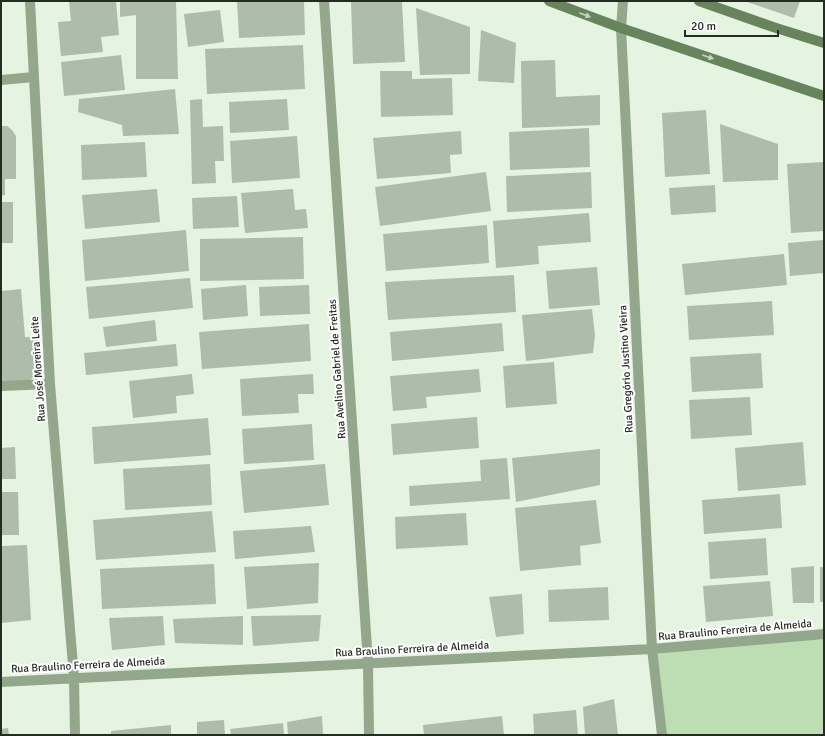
<svg xmlns="http://www.w3.org/2000/svg" width="825" height="736" font-family="Signika,sans-serif">
  <rect width="100%" height="100%" fill="#e5f4e0"/>
  <path fill="#bdddb2" d="M 824,634 L 824,735 L 662,735 L 652,649 Z"/>
  <path fill="#aebcaa" d="M 69,1 L 116,1 L 119,35 L 101,37 L 103,52 L 61,56 L 58,22 L 71,21 Z
    M 120,1 L 176,1 L 178,79 L 136,79 L 136,15 L 120,17 Z
    M 237,1 L 304,1 L 305,35 L 239,38 Z
    M 351,1 L 402,1 L 405,62 L 353,64 Z
    M 744,1 L 800,1 L 794,18 Z
    M 416,8 L 470,27 L 470,74 L 420,75 Z
    M 220,10 L 224,42 L 188,47 L 184,14 Z
    M 481,30 L 516,43 L 514,83 L 478,81 Z
    M 303,45 L 305,89 L 207,94 L 205,49 Z
    M 121,55 L 125,90 L 64,96 L 61,62 Z
    M 555,60 L 556,97 L 600,95 L 600,125 L 522,128 L 521,61 Z
    M 380,71 L 412,71 L 412,79 L 452,78 L 453,115 L 381,117 Z
    M 175,89 L 179,134 L 123,136 L 122,125 L 78,112 L 79,99 Z
    M 202,99 L 203,127 L 223,126 L 224,161 L 215,161 L 216,183 L 192,184 L 190,100 Z
    M 287,99 L 289,130 L 230,133 L 229,102 Z
    M 706,110 L 710,174 L 665,177 L 662,113 Z
    M 720,124 L 778,144 L 778,180 L 723,182 Z
    M 1,126 L 7,126 L 12,130 L 16,136 L 16,179 L 5,179 L 5,195 L 1,196 Z
    M 589,128 L 590,167 L 510,170 L 509,132 Z
    M 461,131 L 462,154 L 450,155 L 451,173 L 377,179 L 373,138 Z
    M 297,136 L 300,178 L 232,183 L 230,141 Z
    M 145,142 L 147,177 L 82,180 L 81,145 Z
    M 824,162 L 824,231 L 791,233 L 787,164 Z
    M 486,172 L 491,211 L 380,226 L 375,187 Z
    M 591,172 L 592,208 L 507,212 L 506,176 Z
    M 715,185 L 716,212 L 671,215 L 669,188 Z
    M 157,189 L 160,222 L 85,229 L 82,195 Z
    M 293,189 L 295,210 L 306,209 L 308,228 L 245,233 L 241,193 Z
    M 237,196 L 239,227 L 193,229 L 192,198 Z
    M 1,202 L 13,202 L 13,243 L 1,243 Z
    M 589,213 L 591,242 L 538,246 L 539,264 L 496,268 L 493,221 Z
    M 487,225 L 489,263 L 386,271 L 383,234 Z
    M 186,230 L 189,271 L 85,281 L 82,240 Z
    M 303,237 L 304,279 L 200,281 L 200,239 Z
    M 823,240 L 824,273 L 790,276 L 788,243 Z
    M 784,254 L 787,285 L 685,295 L 682,264 Z
    M 597,267 L 600,305 L 549,309 L 546,271 Z
    M 514,275 L 516,312 L 388,320 L 385,282 Z
    M 190,278 L 193,308 L 89,319 L 86,287 Z
    M 246,285 L 248,316 L 203,320 L 201,289 Z
    M 309,285 L 310,314 L 260,316 L 259,287 Z
    M 21,289 L 25,337 L 38,337 L 40,362 L 36,375 L 29,381 L 1,385 L 1,291 Z
    M 772,301 L 774,335 L 689,340 L 687,306 Z
    M 592,309 L 595,335 L 593,353 L 526,361 L 522,315 Z
    M 155,320 L 157,341 L 106,347 L 103,327 Z
    M 502,323 L 504,351 L 392,361 L 390,332 Z
    M 309,324 L 311,361 L 202,369 L 199,332 Z
    M 176,344 L 178,366 L 86,375 L 84,353 Z
    M 761,353 L 763,388 L 692,392 L 690,357 Z
    M 554,362 L 557,404 L 506,408 L 503,366 Z
    M 479,369 L 481,392 L 426,397 L 427,408 L 393,411 L 390,376 Z
    M 192,374 L 194,394 L 176,396 L 177,413 L 133,418 L 129,381 Z
    M 313,374 L 314,394 L 298,394 L 299,413 L 242,416 L 240,379 Z
    M 750,397 L 752,435 L 691,439 L 689,400 Z
    M 477,417 L 479,448 L 393,455 L 391,424 Z
    M 208,418 L 211,455 L 94,464 L 92,427 Z
    M 312,424 L 314,460 L 244,464 L 242,429 Z
    M 803,442 L 806,485 L 738,491 L 735,448 Z
    M 15,447 L 16,479 L 1,479 L 1,448 Z
    M 600,449 L 600,485 L 516,502 L 512,458 Z
    M 507,458 L 510,499 L 410,506 L 409,486 L 481,481 L 480,460 Z
    M 210,464 L 212,505 L 125,510 L 123,469 Z
    M 325,464 L 329,505 L 244,513 L 240,471 Z
    M 1,492 L 18,492 L 19,535 L 1,535 Z
    M 780,494 L 782,528 L 704,534 L 702,500 Z
    M 596,500 L 601,543 L 580,546 L 581,565 L 520,571 L 515,508 Z
    M 212,511 L 216,552 L 96,560 L 93,520 Z
    M 466,513 L 468,545 L 396,549 L 395,517 Z
    M 311,526 L 315,552 L 235,559 L 233,531 Z
    M 766,538 L 768,575 L 710,579 L 708,542 Z
    M 27,545 L 31,620 L 1,623 L 1,546 Z
    M 319,563 L 318,603 L 247,609 L 244,567 Z
    M 214,564 L 216,604 L 102,609 L 100,569 Z
    M 814,566 L 814,603 L 793,603 L 791,568 Z
    M 820,567 L 824,567 L 824,602 L 820,602 Z
    M 770,581 L 773,616 L 706,622 L 703,586 Z
    M 608,587 L 609,620 L 549,622 L 548,590 Z
    M 522,594 L 524,634 L 496,637 L 489,597 Z
    M 321,615 L 319,641 L 253,646 L 251,616 Z
    M 163,616 L 165,645 L 112,650 L 109,618 Z
    M 243,616 L 243,645 L 175,643 L 173,619 Z
    M 614,699 L 618,735 L 585,735 L 583,707 Z
    M 576,710 L 578,735 L 534,735 L 533,714 Z
    M 322,716 L 323,735 L 288,735 L 287,722 Z
    M 502,716 L 504,735 L 424,735 L 423,725 Z
    M 224,720 L 225,735 L 197,735 L 197,722 Z
    M 283,723 L 284,735 L 231,735 L 230,729 Z
    M 171,725 L 171,735 L 111,735 L 111,731 Z
    M 8,728 L 9,735 L 1,735 L 1,729 Z"/>
  <g fill="none" stroke-linecap="round" stroke-linejoin="round">
    <path stroke="#93a78c" stroke-width="10" d="M 30,1 L 50,384 L 74,678 L 75,735
      M 324,1 L 368,663 L 369,735
      M 623,1 L 621,28 L 652,649 L 662,735
      M 1,80 L 34,77
      M 1,386 L 50,384
      M 1,682 L 652,649 L 824,634"/>
    <path stroke="#67845d" stroke-width="10" d="M 549,1 L 621,28 L 824,96
      M 699,1 L 773,27 L 824,43"/>
  </g>
  <defs><path id="oneway-solid" d="M-6-.8H1V-3.2L6.5 0L1 3.2V.8H-6Z"/></defs>
  <g fill="#cad4c6">
    <use href="#oneway-solid" transform="translate(585 15) rotate(20)"/>
    <use href="#oneway-solid" transform="translate(708 57) rotate(19)"/>
  </g>
  <g text-anchor="middle" dominant-baseline="central" stroke-width="4" stroke-linejoin="round" paint-order="stroke">
    <g font-size="11" fill="#252b23" stroke="#fff">
      <text transform="translate(38 369) rotate(-94)">Rua José Moreira Leite</text>
      <text transform="translate(337 369) rotate(-94)">Rua Avelino Gabriel de Freitas</text>
      <text transform="translate(626 369) rotate(-93)">Rua Gregório Justino Vieira</text>
      <text transform="translate(735 630) rotate(-5)">Rua Braulino Ferreira de Almeida</text>
      <text transform="translate(412 649) rotate(-3)">Rua Braulino Ferreira de Almeida</text>
      <text transform="translate(88 665) rotate(-3)">Rua Braulino Ferreira de Almeida</text>
    </g>
  </g>
  <rect width="825" height="736" fill="none" stroke="#252b23" stroke-width="4"/>
  <path d="M685 30v6h93v-6" fill="none" stroke="#252b23" stroke-width="2"/>
  <text x="691" y="30" font-size="12" fill="#252b23" stroke="#ffffff" stroke-width="3" paint-order="stroke">20 m</text>
</svg>
